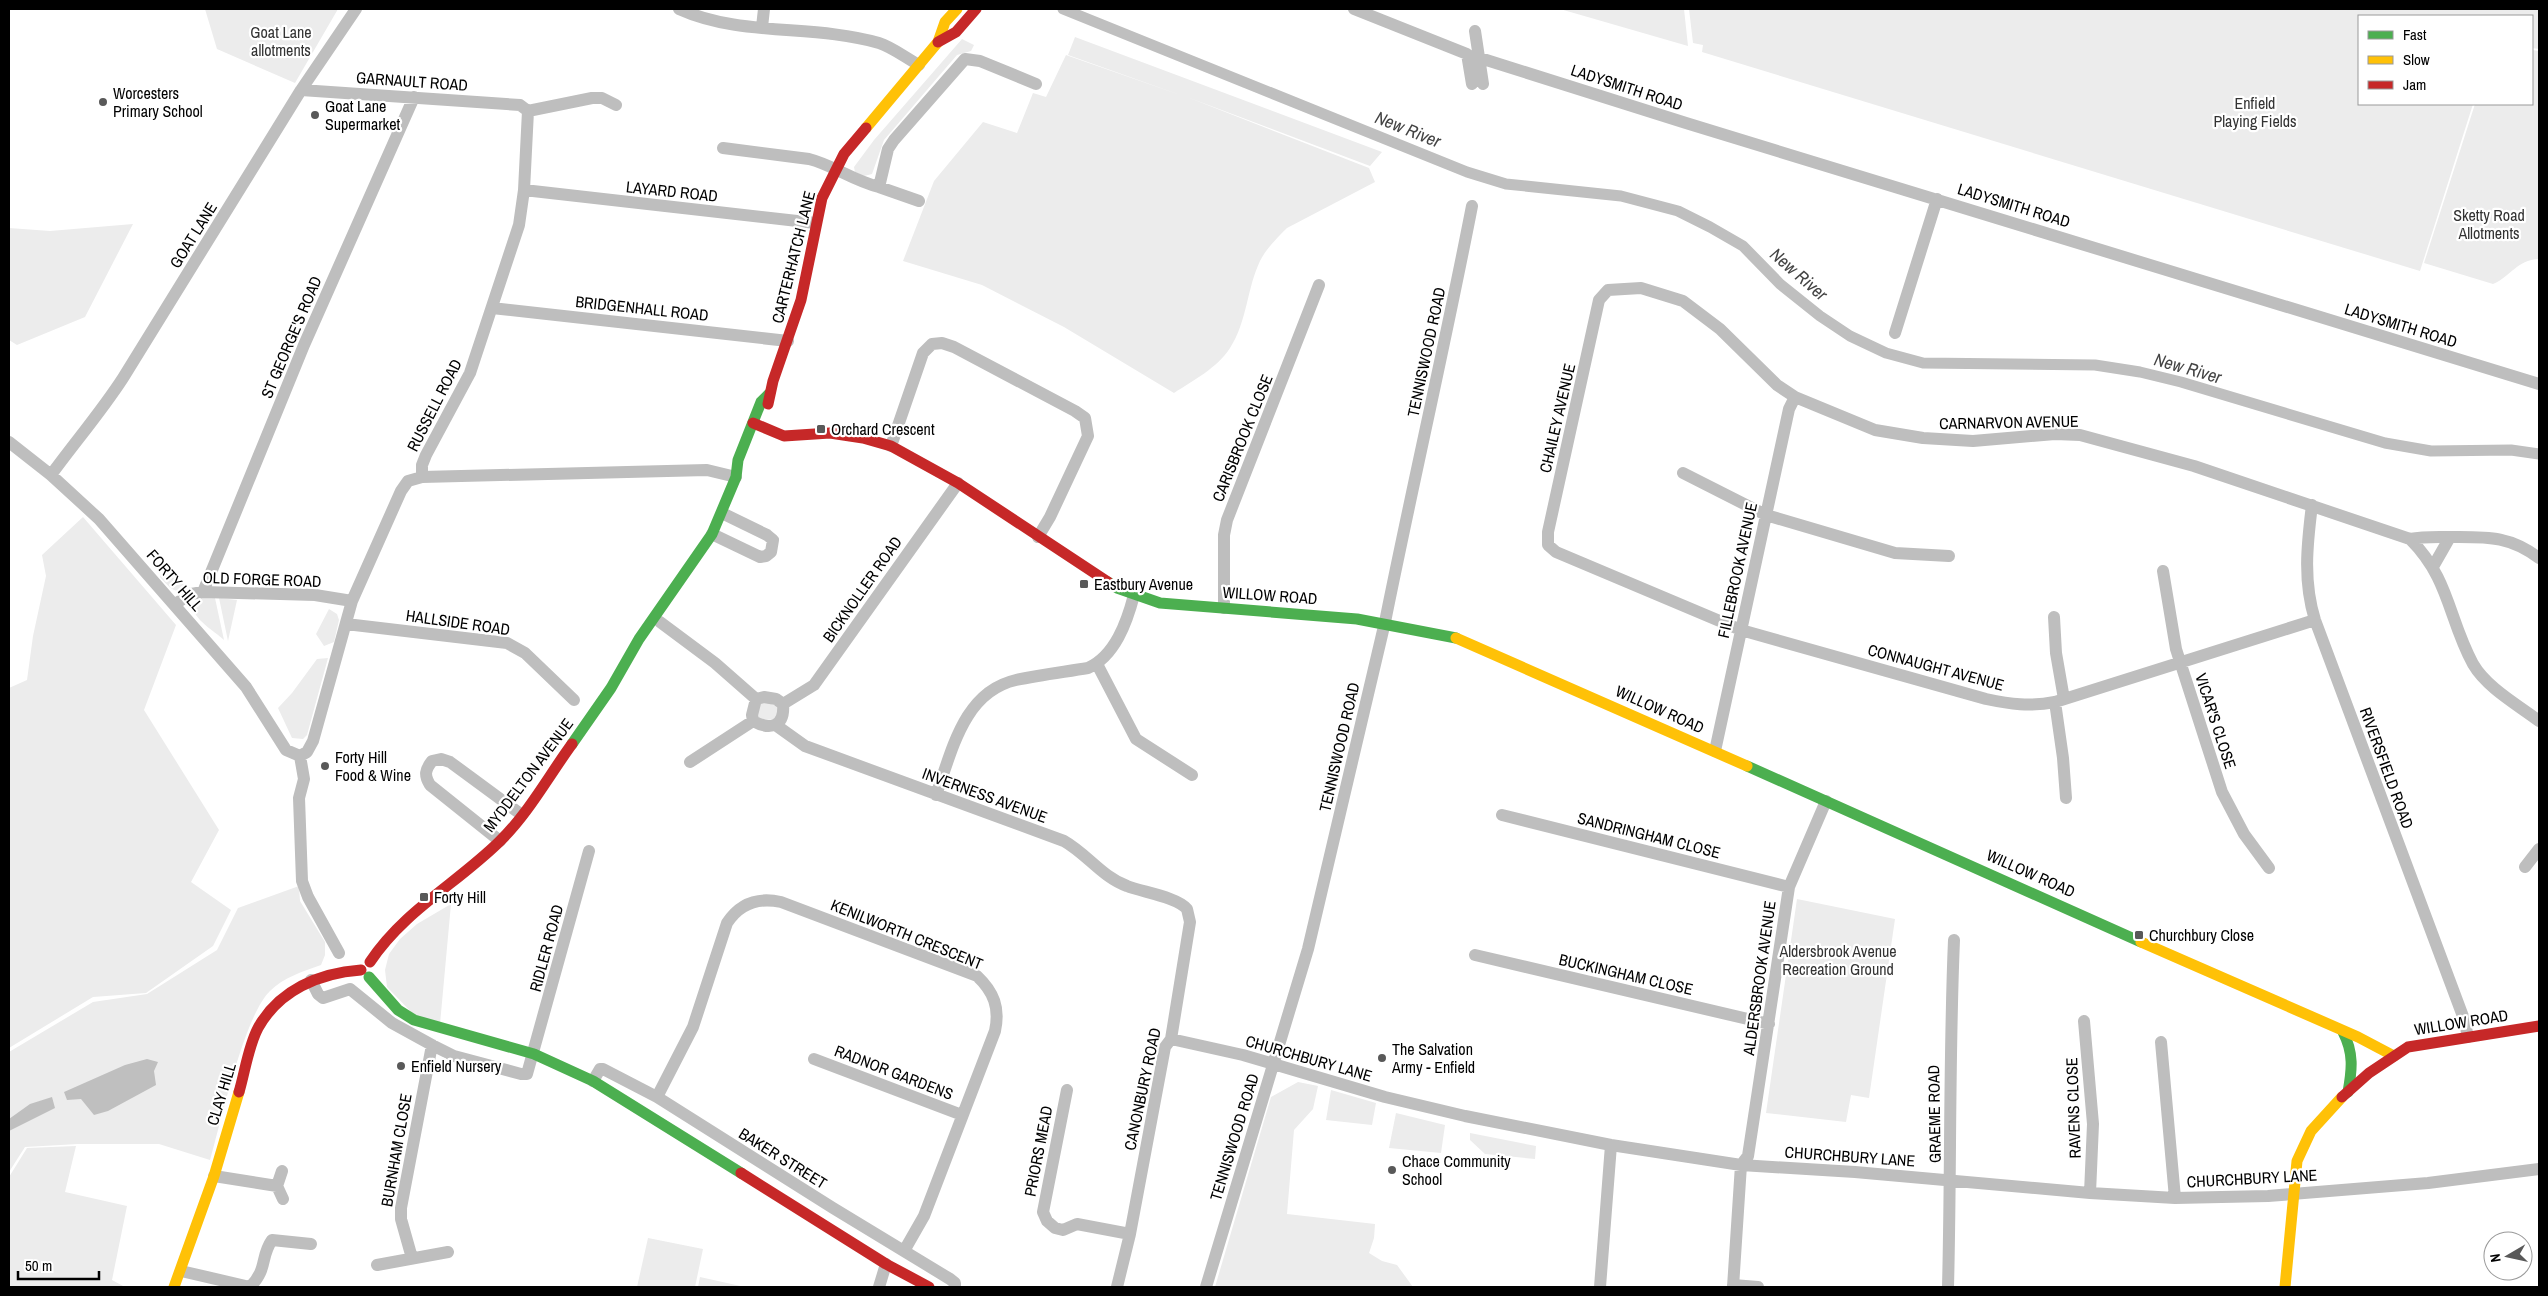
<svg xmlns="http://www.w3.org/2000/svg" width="2548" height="1296" font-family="'Archivo Narrow',sans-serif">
  <rect width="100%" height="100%" fill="#fff"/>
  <path fill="#ececec" d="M 205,9 L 338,9 L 295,83 L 217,49 Z
    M 1560,9 L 1684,9 L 1688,46 Z
    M 1689,9 L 2539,9 L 2539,49 L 2532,48 L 2532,16 L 2359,16 L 2359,104 L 2473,104 L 2420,271 L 1702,52 L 1703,45 L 1693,43 Z
    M 1075,37 L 1382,152 L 1370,166 L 1187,97 L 1369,168 L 1375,182 L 1287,228 C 1277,238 1266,249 1260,261 C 1247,288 1247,322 1230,348 C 1217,368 1194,380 1174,393 L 1064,327 L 982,285 L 903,261 L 934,181 L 983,122 L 1017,133 L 1033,93 L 1046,97 L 1066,55 L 1186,97 L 1068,55 Z
    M 962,39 L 974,45 L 971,51 L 957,55 L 884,140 L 872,174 L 864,176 L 855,172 L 854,167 L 874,140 Z
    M 2532,50 L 2539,51 L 2539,259 C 2516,260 2512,276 2493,284 L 2424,263 L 2475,104 L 2532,104 Z
    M 133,224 L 85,317 L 17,345 L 9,340 L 9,228 L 50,231 Z
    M 83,517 L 176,625 L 144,710 L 219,830 L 191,882 L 231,910 L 213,946 L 146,993 L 93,997 L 9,1048 L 9,688 L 27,680 L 33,636 L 46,576 L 42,555 Z
    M 162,571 L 191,588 C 173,594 172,590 160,577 Z
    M 201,598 L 215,598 L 224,640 C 214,630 191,619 193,603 Z
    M 219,598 L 237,600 L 228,641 Z
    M 329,609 L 337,614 L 339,620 L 334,642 L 324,646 L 316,634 Z
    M 328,658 L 307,735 L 303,739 L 292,738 L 278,708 L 292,693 L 317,659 Z
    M 764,701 L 778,707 L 777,720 L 758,719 L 758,705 Z
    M 299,886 L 300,901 L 325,942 L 325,955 L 321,965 C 302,972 284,977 270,991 C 244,1016 221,1122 210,1160 L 159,1144 L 78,1144 L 25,1147 L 9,1172 L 9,1052 L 93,1002 L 147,994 L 217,950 L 238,908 Z
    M 1797,899 L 1895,919 L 1869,1098 L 1851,1095 L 1846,1122 L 1766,1113 Z
    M 451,904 L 440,1024 L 417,1018 L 387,987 L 385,970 L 389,954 L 400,939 L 417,924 Z
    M 1298,1082 L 1318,1086 L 1313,1109 L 1294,1130 L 1287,1214 L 1375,1224 L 1374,1238 L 1369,1253 L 1382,1261 L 1397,1265 L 1413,1287 L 1215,1287 L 1271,1097 Z
    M 1331,1090 L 1376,1103 L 1372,1125 L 1326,1120 Z
    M 1396,1113 L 1445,1125 L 1441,1153 L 1389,1148 Z
    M 1470,1133 L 1536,1146 L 1535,1159 L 1485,1154 L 1470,1140 Z
    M 76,1146 L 65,1192 L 127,1206 L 112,1280 L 125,1287 L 9,1287 L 9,1177 L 27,1148 Z
    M 648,1238 L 703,1249 L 695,1287 L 637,1287 Z
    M 700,1277 L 745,1287 L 698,1287 Z"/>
  <path fill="#bfbfbf" d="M 147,1059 L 158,1062 L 154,1071 L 156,1085 L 108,1111 L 94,1115 L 81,1099 L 67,1100 L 64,1092 L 125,1065 Z
    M 52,1097 L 55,1108 L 9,1131 L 9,1119 L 30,1104 Z"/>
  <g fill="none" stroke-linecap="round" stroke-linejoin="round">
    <path stroke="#bfbfbf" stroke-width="11" d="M 1063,9 L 1467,172 L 1506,184 L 1621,196 L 1678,211 L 1710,227 L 1743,246 L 1780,284 L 1820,316 L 1850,336 L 1886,353 L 1923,363 L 2095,365 L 2140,372 L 2181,382 L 2385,443 L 2431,451 L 2511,450 L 2539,454"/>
    <path stroke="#bebebe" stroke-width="12" d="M 679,9 C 741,37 813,24 879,43 C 892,47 906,58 919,65
      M 1354,9 L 1467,54 L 1472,84
      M 762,27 L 764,9
      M 1475,31 L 1483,84
      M 1480,58 L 1686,123 L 2539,384
      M 528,111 L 592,98 L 602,98 L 616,105
      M 723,148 L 809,159 C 833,165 852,180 879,187 L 888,149 L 894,140 L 965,59 L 980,61 L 1036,84
      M 879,187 L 919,201
      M 524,190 L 815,223
      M 492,308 L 788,341
      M 1895,333 L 1937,199
      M 9,442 L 51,475 L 99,519 L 246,687 L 286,750 L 300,756
      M 891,446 L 923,353 L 932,344 L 942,343 L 954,347 L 1075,411 L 1085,418 L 1088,436 L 1050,517 L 1038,537
      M 1683,473 L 1766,515 L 1895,553 L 1949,556
      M 51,475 C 75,442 101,412 123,378 L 301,90 L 356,9
      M 422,477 L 707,470 L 736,477
      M 2312,505 C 2307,545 2303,581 2315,620 L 2464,1019 L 2468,1037
      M 712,534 L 760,557 L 766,556 L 771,552 L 773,540 L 767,535 L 722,513
      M 2410,539 C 2425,536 2438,537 2454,537 C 2488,537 2510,536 2539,558
      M 2434,565 L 2450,537
      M 2163,571 L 2176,649 L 2222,792 L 2244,834 L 2269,868
      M 203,592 L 304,345 L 414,97
      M 175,604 L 191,594 L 203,592 L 315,595 L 352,601
      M 1224,608 L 1224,535 L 1227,520 L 1319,285
      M 2054,617 L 2056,653 L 2064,699
      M 2315,620 L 2055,702 C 2030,707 2010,704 1986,699 L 1741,630 L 1556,552 L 1548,545 L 1548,532 L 1599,300 L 1608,290 L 1641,288 L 1683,301 L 1720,329 L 1777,385 L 1795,397 L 1875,430 L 1923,438 L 1973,441 L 2055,434 L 2080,435 L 2194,466 L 2410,539 C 2450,579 2448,618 2473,664 C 2487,688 2518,705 2539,721
      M 660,622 L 715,663 L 756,699
      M 346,624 L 507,643 L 525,653 L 574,700
      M 1097,664 L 1136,739 L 1192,775
      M 764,697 L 776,699 L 783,704 C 785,726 771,731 753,721 L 752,715 L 756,699 Z
      M 2055,702 L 2063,758 L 2066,798
      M 783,704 L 814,685 L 958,483
      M 777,726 L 805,746 L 1064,841 C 1087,854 1102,877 1127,886 C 1142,892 1177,897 1187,909 L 1190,922 L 1171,1039 L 1165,1047 L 1130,1234 L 1117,1287
      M 1715,751 L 1789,409 L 1795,397
      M 300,756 L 307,752 L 313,741 L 352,601 L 401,491 L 408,481 L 422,477 L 422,465 L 426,455 L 470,373 L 519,225 L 524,190 L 528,111 L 520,105 L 301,90
      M 300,756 L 304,779 L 299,798 L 302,881 L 308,897 L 339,953
      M 690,762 L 753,721
      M 936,795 C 952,752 963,692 1016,680 C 1040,675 1064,672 1088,668 C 1115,656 1127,622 1134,595
      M 1502,815 L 1789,887
      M 500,841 L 430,785 C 424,775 425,770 432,761 L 441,759 L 450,762 L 522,815
      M 2525,867 L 2539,849
      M 1475,955 L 1769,1024
      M 311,980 L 318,994 L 323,998 L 350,989 L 392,1023 L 432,1045 L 454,1056 L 521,1074 L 527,1074 L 589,851
      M 2084,1021 L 2093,1124 L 2090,1193
      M 1171,1039 L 1243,1055 L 1385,1097 L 1465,1116 L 1611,1145 L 1741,1165 L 1855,1172 L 2090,1193 L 2175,1198 L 2268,1196 L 2428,1183 L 2539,1169
      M 2161,1042 L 2175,1198
      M 814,1059 L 962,1115
      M 593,1081 L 600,1069 L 603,1069 L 657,1097 L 833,1208 L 950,1279 L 955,1283 L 955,1287
      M 1067,1090 L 1043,1212 L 1047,1221 L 1055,1228 L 1063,1230 L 1077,1224 L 1130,1234
      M 657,1097 L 693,1027 L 727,923 C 740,903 758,897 781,902 L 977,976 C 994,992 1000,1008 995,1031 L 924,1216 L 904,1251
      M 214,1176 L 277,1186 L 282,1171
      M 277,1186 L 283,1199
      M 412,1258 L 401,1219 L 401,1208 L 432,1045
      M 377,1265 L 448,1252
      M 181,1271 L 250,1287
      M 1733,1285 L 1758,1287
      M 250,1287 C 268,1269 260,1257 272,1240 L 311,1244
      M 879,1287 L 886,1264
      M 1206,1287 L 1308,949 L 1385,622 C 1413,483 1445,345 1472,206
      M 1600,1287 L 1611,1145
      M 1733,1287 L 1741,1165 L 1748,1156 L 1789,887 L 1826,801
      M 1948,1287 C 1951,1171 1949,1056 1954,940"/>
    <path stroke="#4caf50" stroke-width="11" d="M 1108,582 L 1117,588 L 1160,603 L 1357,619 L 1456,638
      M 572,744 L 611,688 L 639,639 L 712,534 L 736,477 L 738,460 L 761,402 L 769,394
      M 1747,766 L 2141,942
      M 369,977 L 398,1010 L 414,1020 L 534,1054 L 593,1081 L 741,1173
      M 2343,1032 C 2354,1053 2352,1070 2348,1092"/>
    <path stroke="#ffc107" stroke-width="11" d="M 866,128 L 938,42 L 945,22 L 957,9
      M 1456,638 L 1747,766
      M 2141,942 L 2358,1037 L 2394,1056
      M 174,1287 L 214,1176 L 239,1092
      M 2285,1287 L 2297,1161 L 2311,1131 L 2342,1097"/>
    <path stroke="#c62828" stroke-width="11" d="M 938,42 L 956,32 L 976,9
      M 768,404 L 773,381 L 801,300 L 822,198 L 844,154 L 866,128
      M 753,423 L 784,436 L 830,433 L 863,438 L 891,446 L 958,483 L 1108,582
      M 370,962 C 404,911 456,884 499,842 C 528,814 548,777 572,744
      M 239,1092 C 245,1072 248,1047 258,1028 C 279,990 319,973 361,970
      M 2342,1097 L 2369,1073 L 2408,1047 L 2539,1026
      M 741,1173 L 886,1264 L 929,1287"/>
  </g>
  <g fill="#595959" stroke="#fff" stroke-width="2">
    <circle cx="103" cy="102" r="5"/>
    <circle cx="315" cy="115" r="5"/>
    <rect x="816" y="424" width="10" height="10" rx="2.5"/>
    <rect x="1079" y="579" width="10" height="10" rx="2.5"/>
    <circle cx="325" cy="766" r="5"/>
    <rect x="419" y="892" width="10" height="10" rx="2.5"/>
    <rect x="2134" y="930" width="10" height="10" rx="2.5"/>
    <circle cx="1382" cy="1058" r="5"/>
    <circle cx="401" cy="1066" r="5"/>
    <circle cx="1392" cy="1170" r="5"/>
  </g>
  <g text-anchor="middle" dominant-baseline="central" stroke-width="4.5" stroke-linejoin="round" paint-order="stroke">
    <g font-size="16" fill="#333" stroke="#fff">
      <text x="281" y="32">Goat Lane<tspan x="281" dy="18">allotments</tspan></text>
      <text x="2255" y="103">Enfield<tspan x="2255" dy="18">Playing Fields</tspan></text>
      <text x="2489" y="215">Sketty Road<tspan x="2489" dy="18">Allotments</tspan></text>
      <text x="1838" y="951">Aldersbrook Avenue<tspan x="1838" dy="18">Recreation Ground</tspan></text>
    </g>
    <g font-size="16" fill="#000" stroke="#fff">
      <text transform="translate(412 81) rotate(4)">GARNAULT ROAD</text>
      <text transform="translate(1627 87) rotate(18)">LADYSMITH ROAD</text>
      <text transform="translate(672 191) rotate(6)">LAYARD ROAD</text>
      <text transform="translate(2014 205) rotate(17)">LADYSMITH ROAD</text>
      <text transform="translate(193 235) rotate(-58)">GOAT LANE</text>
      <text transform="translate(793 257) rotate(-76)">CARTERHATCH LANE</text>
      <text transform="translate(642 308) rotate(6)">BRIDGENHALL ROAD</text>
      <text transform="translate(2401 325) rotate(17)">LADYSMITH ROAD</text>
      <text transform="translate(291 337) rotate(-67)">ST GEORGE'S ROAD</text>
      <text transform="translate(1426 352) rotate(-78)">TENNISWOOD ROAD</text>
      <text transform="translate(434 405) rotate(-63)">RUSSELL ROAD</text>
      <text transform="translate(1557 418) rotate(-77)">CHAILEY AVENUE</text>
      <text transform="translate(2009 422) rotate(-1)">CARNARVON AVENUE</text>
      <text transform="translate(1242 438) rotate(-68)">CARISBROOK CLOSE</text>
      <text transform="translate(1737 570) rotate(-78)">FILLEBROOK AVENUE</text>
      <text transform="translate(262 579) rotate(2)">OLD FORGE ROAD</text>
      <text transform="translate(175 580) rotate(49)">FORTY HILL</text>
      <text transform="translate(862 589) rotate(-55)">BICKNOLLER ROAD</text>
      <text transform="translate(1270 595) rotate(4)">WILLOW ROAD</text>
      <text transform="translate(458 622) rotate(8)">HALLSIDE ROAD</text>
      <text transform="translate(1936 667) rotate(15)">CONNAUGHT AVENUE</text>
      <text transform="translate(1660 709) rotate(24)">WILLOW ROAD</text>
      <text transform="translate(2216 721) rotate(72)">VICAR'S CLOSE</text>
      <text transform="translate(1339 747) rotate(-77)">TENNISWOOD ROAD</text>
      <text transform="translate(2387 768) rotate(70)">RIVERSFIELD ROAD</text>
      <text transform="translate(528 775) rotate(-53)">MYDDELTON AVENUE</text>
      <text transform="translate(985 795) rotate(20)">INVERNESS AVENUE</text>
      <text transform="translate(1649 835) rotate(14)">SANDRINGHAM CLOSE</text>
      <text transform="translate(2031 873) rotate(24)">WILLOW ROAD</text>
      <text transform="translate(907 934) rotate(22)">KENILWORTH CRESCENT</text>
      <text transform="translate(546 948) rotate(-75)">RIDLER ROAD</text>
      <text transform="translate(1626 974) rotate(13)">BUCKINGHAM CLOSE</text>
      <text transform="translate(1759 978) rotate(-82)">ALDERSBROOK AVENUE</text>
      <text transform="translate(2461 1022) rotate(-9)">WILLOW ROAD</text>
      <text transform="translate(1309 1058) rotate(16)">CHURCHBURY LANE</text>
      <text transform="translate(894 1072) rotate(21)">RADNOR GARDENS</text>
      <text transform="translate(1142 1089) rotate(-78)">CANONBURY ROAD</text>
      <text transform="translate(221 1094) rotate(-73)">CLAY HILL</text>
      <text transform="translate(2073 1108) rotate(-92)">RAVENS CLOSE</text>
      <text transform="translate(1934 1114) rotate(-91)">GRAEME ROAD</text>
      <text transform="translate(1234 1137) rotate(-73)">TENNISWOOD ROAD</text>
      <text transform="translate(396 1150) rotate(-80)">BURNHAM CLOSE</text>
      <text transform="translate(1038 1151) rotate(-79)">PRIORS MEAD</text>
      <text transform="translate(1850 1156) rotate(4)">CHURCHBURY LANE</text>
      <text transform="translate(783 1158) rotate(32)">BAKER STREET</text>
      <text transform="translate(2252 1178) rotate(-3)">CHURCHBURY LANE</text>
    </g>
    <g font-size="16" fill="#000" stroke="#fff" text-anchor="start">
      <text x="113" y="93">Worcesters<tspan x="113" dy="18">Primary School</tspan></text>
      <text x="325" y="106">Goat Lane<tspan x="325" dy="18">Supermarket</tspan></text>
      <text x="831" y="429">Orchard Crescent</text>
      <text x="1094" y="584">Eastbury Avenue</text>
      <text x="335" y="757">Forty Hill<tspan x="335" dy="18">Food &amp; Wine</tspan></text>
      <text x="434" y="897">Forty Hill</text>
      <text x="2149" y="935">Churchbury Close</text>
      <text x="1392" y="1049">The Salvation<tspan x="1392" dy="18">Army - Enfield</tspan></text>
      <text x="411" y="1066">Enfield Nursery</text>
      <text x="1402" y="1161">Chace Community<tspan x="1402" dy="18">School</tspan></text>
    </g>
    <g font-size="18" font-style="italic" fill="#444" stroke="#fff">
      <text transform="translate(1408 129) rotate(22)">New River</text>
      <text transform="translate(1799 274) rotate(41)">New River</text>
      <text transform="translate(2188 368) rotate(16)">New River</text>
    </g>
  </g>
  <rect width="2548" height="1296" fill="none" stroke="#000000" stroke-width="20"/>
  <rect x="2358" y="15" width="175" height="90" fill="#ffffff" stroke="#999999"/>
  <rect x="2368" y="31" width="25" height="8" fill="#4caf50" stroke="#999999"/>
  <text x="2403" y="40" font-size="15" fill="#000000">Fast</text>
  <rect x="2368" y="56" width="25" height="8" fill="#ffc107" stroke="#999999"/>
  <text x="2403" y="65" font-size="15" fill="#000000">Slow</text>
  <rect x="2368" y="81" width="25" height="8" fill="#c62828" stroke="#999999"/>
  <text x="2403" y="90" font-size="15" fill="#000000">Jam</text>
  <g transform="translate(2508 1256) rotate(261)"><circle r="24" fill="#ffffff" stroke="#999999"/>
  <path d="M0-4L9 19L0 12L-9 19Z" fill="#595959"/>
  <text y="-8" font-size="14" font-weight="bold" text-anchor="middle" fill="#000000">N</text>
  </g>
  <path d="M18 1271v8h81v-8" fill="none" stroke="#000000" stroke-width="2.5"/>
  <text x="25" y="1271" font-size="15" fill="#000000" stroke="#ffffff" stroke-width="4" paint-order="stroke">50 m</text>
</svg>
